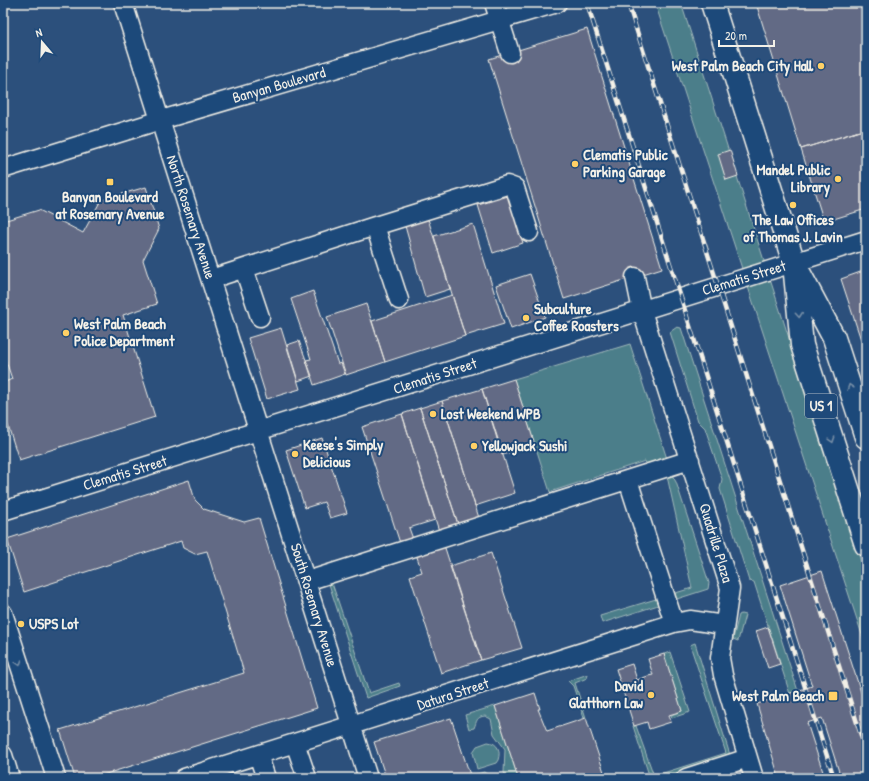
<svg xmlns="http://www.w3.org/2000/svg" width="869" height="781" font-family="'Patrick Hand',sans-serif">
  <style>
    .green { fill: #4b7e8a; stroke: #a0b8b9 }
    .building { fill: #626a85; stroke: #f4f1e8 }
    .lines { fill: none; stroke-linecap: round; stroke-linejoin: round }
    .minor-casing { stroke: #f4f1e8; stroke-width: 21 }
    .major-casing { stroke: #f4f1e8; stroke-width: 25 }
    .minor { stroke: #1f4a7a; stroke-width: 18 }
    .major { stroke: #1f4a7a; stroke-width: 22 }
    .rail-casing { stroke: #f4f1e8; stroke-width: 4.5 }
    .rail { stroke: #1f4a7a; stroke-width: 3; stroke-dasharray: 9; stroke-linecap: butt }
    .oneway { stroke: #748da6 }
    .poi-dot { fill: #ffd166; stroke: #1f4a7a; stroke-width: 1.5 }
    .labels { text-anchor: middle; stroke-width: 4; stroke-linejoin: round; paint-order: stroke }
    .shield { fill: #1f4a7a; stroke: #b4bfc7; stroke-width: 1 }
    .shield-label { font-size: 14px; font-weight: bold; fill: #f4f1e8 }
    .poi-label { font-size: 15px; font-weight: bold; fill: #f4f1e8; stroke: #1f4a7a; text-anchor: start }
    .street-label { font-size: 15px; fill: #f4f1e8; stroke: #1f4a7a }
  </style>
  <rect width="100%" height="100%" fill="#2c507c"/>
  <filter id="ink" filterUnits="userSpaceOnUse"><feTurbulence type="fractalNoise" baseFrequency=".025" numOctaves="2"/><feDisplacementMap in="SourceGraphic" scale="8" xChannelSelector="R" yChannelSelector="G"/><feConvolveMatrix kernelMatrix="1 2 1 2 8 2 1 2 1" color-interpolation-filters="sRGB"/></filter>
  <g filter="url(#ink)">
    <!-- green -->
    <path class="green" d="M 655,3 L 681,3 L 866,577 L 866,647 Z
      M 677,327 L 681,328 L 798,691 L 790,694 L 754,582 L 749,581 L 720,489 L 722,479 L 705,428 L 698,421 L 670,332 Z
      M 630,344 L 668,462 L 647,468 L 645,461 L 550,492 L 514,379 Z
      M 672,475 L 676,482 L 709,583 L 708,589 L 602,623 L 600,616 L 692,588 L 667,476 Z
      M 331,580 L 369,693 L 399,683 L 400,686 L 366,698 L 328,581 Z
      M 741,614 L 745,615 L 738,641 L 733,639 L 739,615 Z
      M 695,643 L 730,755 L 728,759 L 668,778 L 650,778 L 633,726 L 636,726 L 654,776 L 726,753 L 690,645 Z
      M 670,652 L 690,712 L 672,718 L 671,715 L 682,711 L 664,654 Z
      M 588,674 L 587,678 L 575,683 L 586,718 L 584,718 L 573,686 L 568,681 Z
      M 495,706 L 518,778 L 510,778 L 504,773 L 505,749 L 494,734 L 491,719 L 485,716 C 476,717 477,721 474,728 L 469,729 L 465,715 Z
      M 488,742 C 498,743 501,751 498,760 L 496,763 L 477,769 L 473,752 L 477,746 Z
      M 484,772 L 488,775 L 488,778 L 471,778 L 470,776 Z"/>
    <!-- building -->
    <path class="building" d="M 756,3 L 866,3 L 866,129 L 801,149 Z
      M 587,29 L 662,268 L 564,299 L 489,59 Z
      M 866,129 L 866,209 L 824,222 L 801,149 Z
      M 730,150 L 738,176 L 726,180 L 718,154 Z
      M 146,187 L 159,229 L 143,260 L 157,304 L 123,315 L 155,417 L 19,460 L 3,410 L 3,383 L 12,379 L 3,352 L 3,221 L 39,210 L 83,233 L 101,200 Z
      M 508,196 L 523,243 L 493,253 L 478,205 Z
      M 428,219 L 450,289 L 425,297 L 405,226 Z
      M 473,224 L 504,324 L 465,336 L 434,236 Z
      M 866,270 L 866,355 L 841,279 Z
      M 530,274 L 545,317 L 511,329 L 496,285 Z
      M 313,291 L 338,364 L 341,363 L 345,374 L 314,385 L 306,360 L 311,359 L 291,299 Z
      M 452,295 L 465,336 L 385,362 L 372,321 Z
      M 366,304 L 385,362 L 346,375 L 327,317 Z
      M 281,328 L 300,389 L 267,399 L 248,338 Z
      M 299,341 L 312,376 L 298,381 L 287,345 Z
      M 514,379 L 535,445 L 502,455 L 482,389 Z
      M 482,389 L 515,493 L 475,506 L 442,401 Z
      M 442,401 L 479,518 L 458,524 L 420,408 Z
      M 420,408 L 458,524 L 439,531 L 402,414 Z
      M 402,414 L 435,520 L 409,528 L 413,539 L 400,543 L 362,427 Z
      M 322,438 L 347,513 L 330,518 L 324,502 L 305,508 L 286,450 Z
      M 189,480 L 195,500 L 204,509 L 244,522 L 259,518 L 317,708 L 93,778 L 75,778 L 60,730 L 244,673 L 207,551 L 195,554 L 183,548 L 181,541 L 24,592 L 7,539 Z
      M 444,545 L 481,660 L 441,673 L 410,576 L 422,572 L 416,554 Z
      M 491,553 L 522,648 L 481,660 L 450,566 Z
      M 822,571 L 866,708 L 866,778 L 841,778 L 822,718 L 807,723 L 825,778 L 779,778 L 757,704 L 812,686 L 780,585 Z
      M 768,627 L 780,664 L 768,668 L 756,631 Z
      M 664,654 L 682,711 L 669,715 L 671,722 L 649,729 L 647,722 L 634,726 L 616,669 L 632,664 L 637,680 L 648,676 L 653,675 L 648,659 Z
      M 535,693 L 540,709 L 538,709 L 547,731 L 586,718 L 606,778 L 518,778 L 495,706 Z
      M 451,718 L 471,778 L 386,778 L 374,742 Z"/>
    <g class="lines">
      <!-- minor casing -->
      <g class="minor-casing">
        <path id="minor" d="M 123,3 L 368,778
          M 494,3 L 510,53
          M 3,169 L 161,120 L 557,3
          M 375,226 L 507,185 L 515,188 L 529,232
          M 244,269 L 260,317
          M 635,277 L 642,311 L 730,588 L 720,658 L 723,675 L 754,778
          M 211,279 L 375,226 L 399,300
          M 628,480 L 674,623
          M 3,511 L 866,240
          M 307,581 L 690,460
          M 3,613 L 56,778
          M 295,743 L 307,778
          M 3,755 L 10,778
          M 258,755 L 266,778
          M 184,778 L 674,623 L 690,620 L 724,625
          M 686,778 L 748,758"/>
      </g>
      <!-- major casing -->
      <g class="major-casing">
        <path id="major" d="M 712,3 L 794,263 L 834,338 L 866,437
          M 795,274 L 802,345 L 866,545"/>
      </g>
      <!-- minor -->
      <use href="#minor" class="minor"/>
      <!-- major -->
      <use href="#major" class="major"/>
      <!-- rail casing -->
      <g class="rail-casing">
        <path id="rail" d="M 587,3 L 834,778
          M 628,3 L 866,751"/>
      </g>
      <!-- rail -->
      <use href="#rail" class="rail"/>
    </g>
    <!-- one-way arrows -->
    <defs><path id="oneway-chevron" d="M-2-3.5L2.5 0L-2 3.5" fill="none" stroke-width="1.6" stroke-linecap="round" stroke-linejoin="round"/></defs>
    <g class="oneway">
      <use href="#oneway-chevron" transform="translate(799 315) rotate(85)"/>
      <use href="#oneway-chevron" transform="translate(850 387) rotate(-108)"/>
      <use href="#oneway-chevron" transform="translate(832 440) rotate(72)"/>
      <use href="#oneway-chevron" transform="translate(19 663) rotate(72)"/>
    </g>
  </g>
  <!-- markers -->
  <g class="poi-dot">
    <circle cx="821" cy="66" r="4"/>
    <circle cx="575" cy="164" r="4"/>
    <circle cx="838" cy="179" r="4"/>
    <rect x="106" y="178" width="8" height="8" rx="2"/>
    <circle cx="793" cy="205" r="4"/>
    <circle cx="526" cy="318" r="4"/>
    <circle cx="66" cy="333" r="4"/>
    <circle cx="433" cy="414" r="4"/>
    <circle cx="474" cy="446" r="4"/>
    <circle cx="295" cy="454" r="4"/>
    <circle cx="21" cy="624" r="4"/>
    <circle cx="651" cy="695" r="4"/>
    <rect x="828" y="691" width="10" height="10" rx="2"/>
  </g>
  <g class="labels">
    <!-- shield labels -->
    <rect class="shield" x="805" y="394" width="32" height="24" rx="3"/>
    <g class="shield-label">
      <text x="821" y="411">US 1</text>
    </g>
    <!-- poi labels -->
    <g class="poi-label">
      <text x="813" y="71" text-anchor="end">West Palm Beach City Hall</text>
      <text x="583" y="160">Clematis Public<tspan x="583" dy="17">Parking Garage</tspan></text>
      <text x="830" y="175" text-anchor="end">Mandel Public<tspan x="830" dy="17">Library</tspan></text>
      <text x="110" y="202" text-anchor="middle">Banyan Boulevard<tspan x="110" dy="17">at Rosemary Avenue</tspan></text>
      <text x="793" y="225" text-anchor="middle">The Law Offices<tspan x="793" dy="17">of Thomas J. Lavin</tspan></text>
      <text x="534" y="314">Subculture<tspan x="534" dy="17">Coffee Roasters</tspan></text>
      <text x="74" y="329">West Palm Beach<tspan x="74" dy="17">Police Department</tspan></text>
      <text x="441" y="419">Lost Weekend WPB</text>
      <text x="303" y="450">Keese's Simply<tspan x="303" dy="17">Delicious</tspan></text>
      <text x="482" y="451">Yellowjack Sushi</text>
      <text x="29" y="629">USPS Lot</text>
      <text x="643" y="691" text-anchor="end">David<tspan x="643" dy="17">Glatthorn Law</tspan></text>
      <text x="824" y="701" text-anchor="end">West Palm Beach</text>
    </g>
    <!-- street labels -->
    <g class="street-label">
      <text transform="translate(279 85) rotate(-16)" y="5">Banyan Boulevard</text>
      <text transform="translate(191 217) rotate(72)" y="5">North Rosemary Avenue</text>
      <text transform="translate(744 278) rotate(-17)" y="5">Clematis Street</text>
      <text transform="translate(435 376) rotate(-18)" y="5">Clematis Street</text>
      <text transform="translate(125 473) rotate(-17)" y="5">Clematis Street</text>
      <text transform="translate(716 543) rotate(73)" y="5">Quadrille Plaza</text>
      <text transform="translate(314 605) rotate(73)" y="5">South Rosemary Avenue</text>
      <text transform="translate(453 694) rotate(-18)" y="5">Datura Street</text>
    </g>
  </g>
  <!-- margin -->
  <rect width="869" height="781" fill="none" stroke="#1f4a7a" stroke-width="16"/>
  <rect x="8" y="8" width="853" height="765" fill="none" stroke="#f4f1e8" stroke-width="1.5" filter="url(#ink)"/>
  <!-- north arrow -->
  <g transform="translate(42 42) rotate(341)" stroke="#1f4a7a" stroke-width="3" paint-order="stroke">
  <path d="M0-3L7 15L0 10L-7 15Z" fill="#f4f1e8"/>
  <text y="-6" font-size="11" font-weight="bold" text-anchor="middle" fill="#f4f1e8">N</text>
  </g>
  <!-- scale -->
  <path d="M719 40v6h55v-6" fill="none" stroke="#f4f1e8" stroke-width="2"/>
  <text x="725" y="40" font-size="12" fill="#f4f1e8" stroke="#1f4a7a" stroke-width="3" paint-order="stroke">20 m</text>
</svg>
